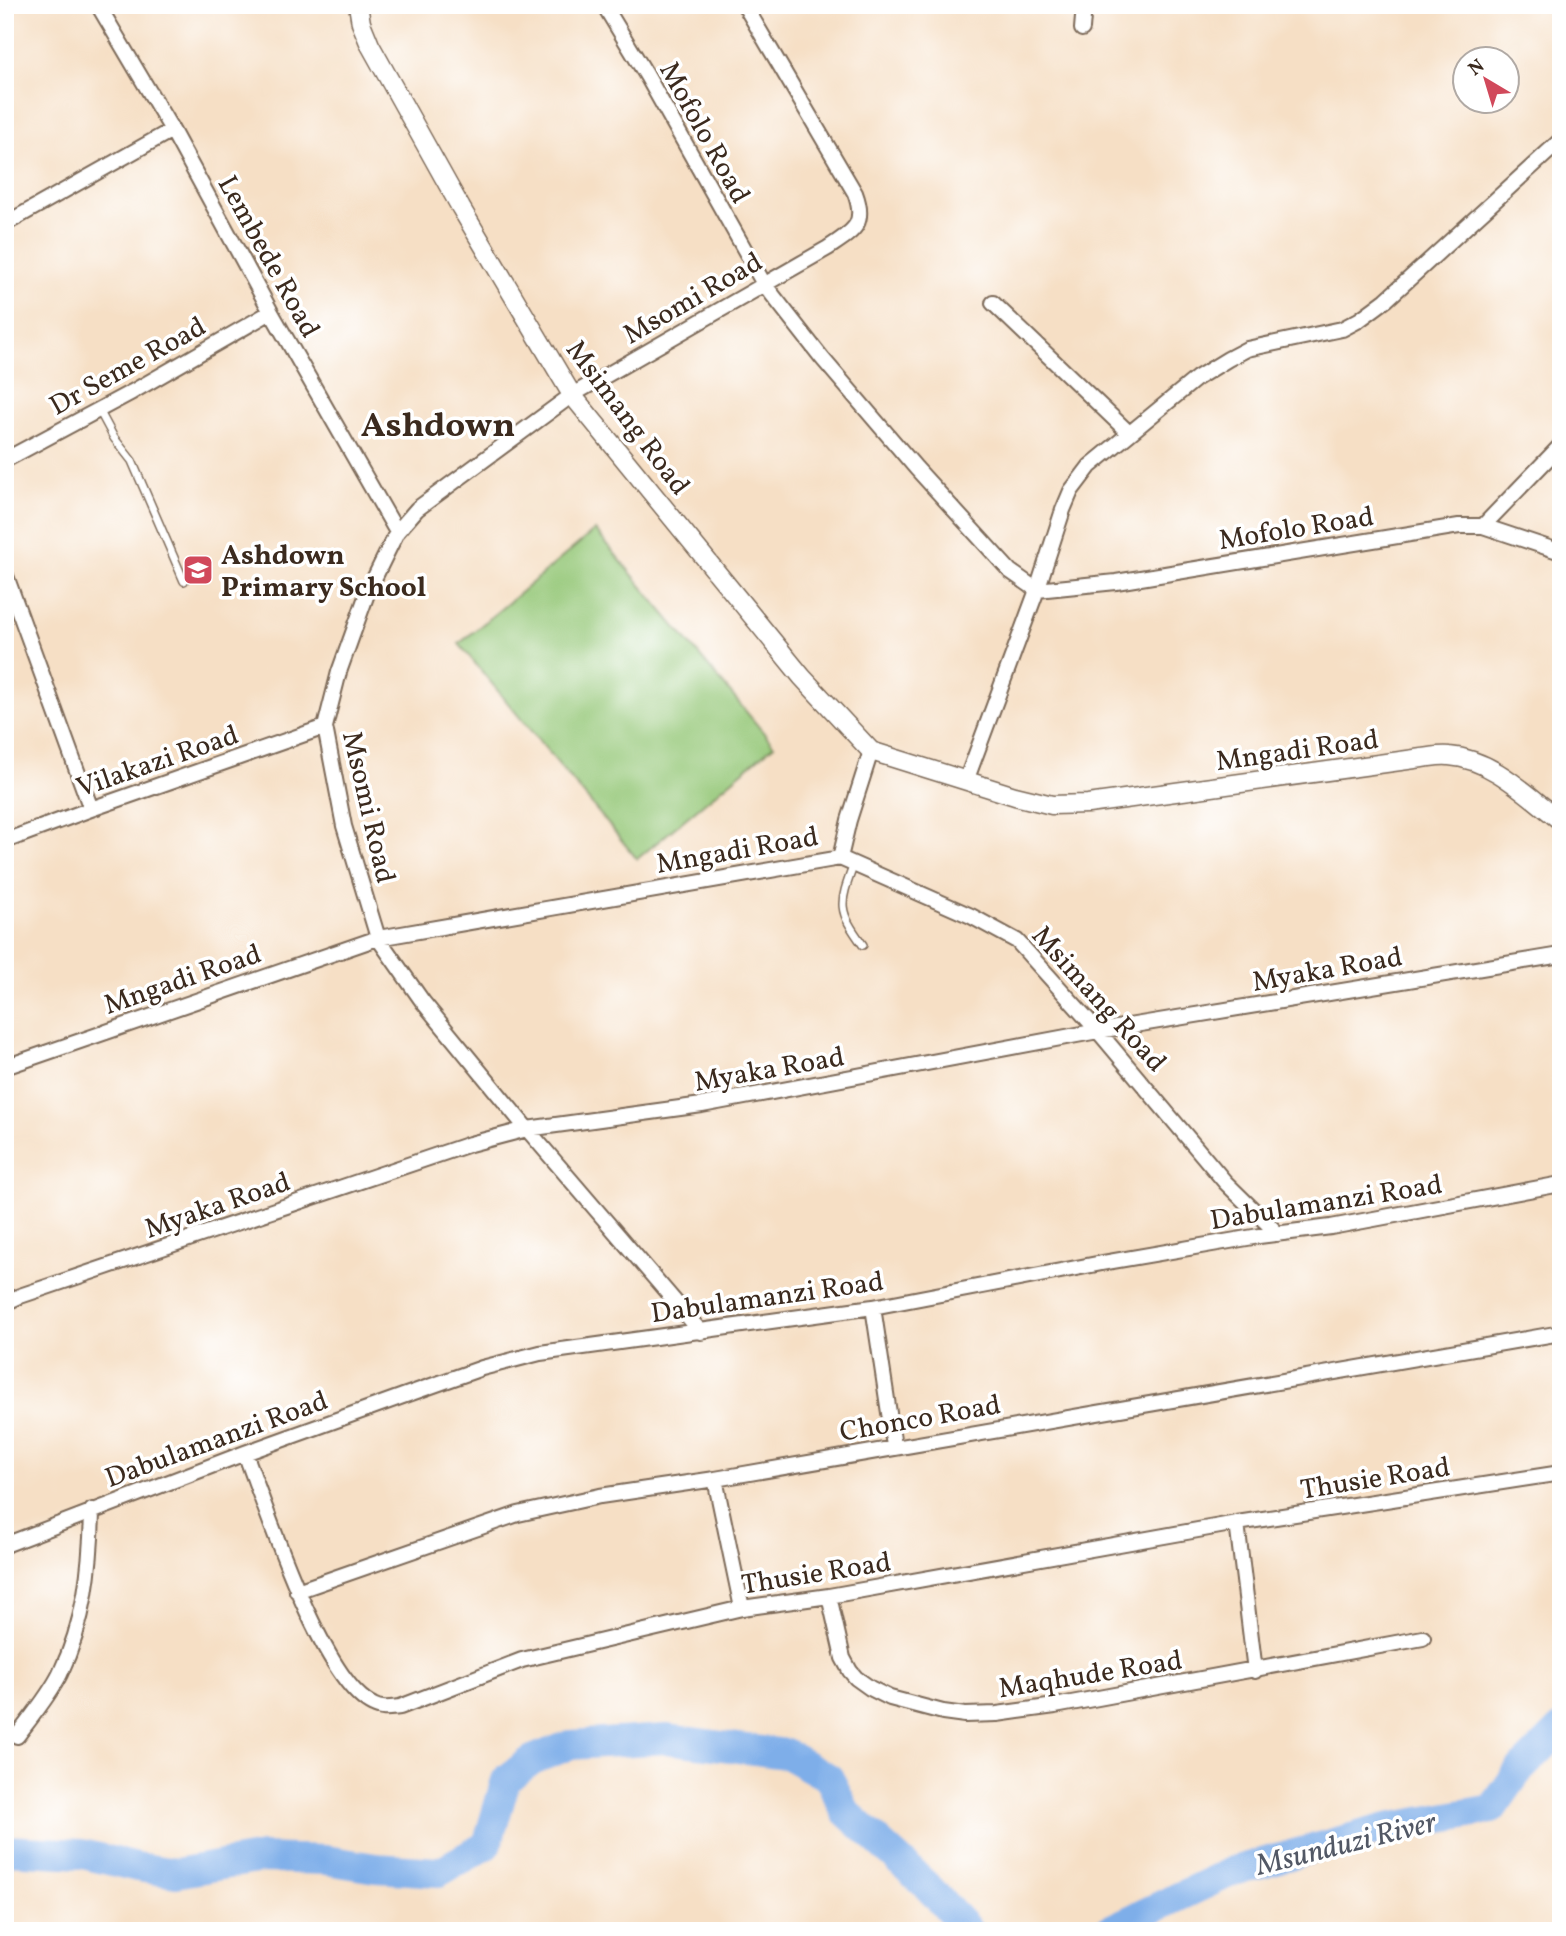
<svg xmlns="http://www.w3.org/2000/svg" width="1566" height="1936" font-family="Vollkorn,serif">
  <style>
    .garden { fill: #94c777; stroke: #68784a; stroke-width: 2 }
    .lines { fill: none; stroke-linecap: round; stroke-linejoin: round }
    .river { stroke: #7eaee9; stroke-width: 30 }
    .service-casing { stroke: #7c6958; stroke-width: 10 }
    .minor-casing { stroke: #7c6958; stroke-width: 18 }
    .tertiary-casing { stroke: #7c6958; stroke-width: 21 }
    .service { stroke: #fff; stroke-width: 7 }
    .minor { stroke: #fff; stroke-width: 14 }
    .tertiary { stroke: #fff; stroke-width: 18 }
    .labels { text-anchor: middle; stroke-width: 7; stroke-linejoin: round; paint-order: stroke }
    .street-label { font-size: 28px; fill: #3b2a1e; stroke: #fff }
    .poi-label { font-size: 28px; font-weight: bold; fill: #3b2a1e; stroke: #fff; text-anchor: start }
    .water-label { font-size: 30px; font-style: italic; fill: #525865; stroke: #fff }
    .district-label { font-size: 35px; font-weight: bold; fill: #3b2a1e; stroke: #fff }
  </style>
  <rect width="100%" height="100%" fill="#fff"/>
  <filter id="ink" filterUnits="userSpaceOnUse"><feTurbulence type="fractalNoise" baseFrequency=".0143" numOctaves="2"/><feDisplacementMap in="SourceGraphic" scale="14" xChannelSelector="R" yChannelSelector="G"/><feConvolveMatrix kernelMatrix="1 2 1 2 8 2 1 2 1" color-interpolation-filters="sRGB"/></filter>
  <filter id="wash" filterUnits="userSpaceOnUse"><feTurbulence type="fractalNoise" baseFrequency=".00686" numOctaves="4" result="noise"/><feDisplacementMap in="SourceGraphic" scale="28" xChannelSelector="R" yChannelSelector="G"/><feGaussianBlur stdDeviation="1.57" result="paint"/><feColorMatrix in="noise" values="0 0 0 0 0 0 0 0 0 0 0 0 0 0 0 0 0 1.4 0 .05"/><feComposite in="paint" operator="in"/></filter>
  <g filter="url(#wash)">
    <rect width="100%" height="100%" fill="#f6dfc5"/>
    <!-- garden -->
    <path class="garden" d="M 595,530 L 774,745 L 637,859 L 459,644 Z"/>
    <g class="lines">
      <!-- river -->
      <path class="river" d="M 5,1850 L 82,1854 L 137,1867 L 176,1873 L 262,1858 L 326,1860 L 376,1868 L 439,1872 L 487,1845 L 506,1780 L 532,1760 L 570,1745 L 666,1739 L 786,1754 L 829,1778 L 846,1812 L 927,1886 L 969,1931
        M 1107,1931 L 1233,1871 L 1387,1828 L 1492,1809 L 1518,1772 L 1561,1729"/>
    </g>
  </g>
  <g filter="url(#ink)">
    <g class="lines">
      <!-- service casing -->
      <g class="service-casing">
        <path id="service" d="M 99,410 L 114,438 L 132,461 L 184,581
          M 854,864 C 839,905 837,909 863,945"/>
      </g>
      <!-- minor casing -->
      <g class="minor-casing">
        <path id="minor" d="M 98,5 L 172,130 L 271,312 L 397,532
          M 604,5 L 647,76 L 764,284 L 822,358 L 916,468 L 1010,571 L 1037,590
          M 1082,29 L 1084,5
          M 5,224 L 172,130
          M 993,303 L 1129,433
          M 5,460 L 132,392 L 271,312
          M 1483,526 L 1561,445
          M 5,573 L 91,809
          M 1037,590 L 1116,582 L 1459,526 L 1483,526 L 1561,552
          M 966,781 L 1037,590 L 1063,510 L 1071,491 L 1090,466 L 1197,378 L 1228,359 L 1247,349 L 1342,329 L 1359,320 L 1386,300 L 1561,140
          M 5,841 L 91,809 L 325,727
          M 840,858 L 971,916 L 1017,941 L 1098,1031 L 1225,1182 L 1278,1234
          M 840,858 L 849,820 L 871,751
          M 5,1067 L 378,938 L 840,858
          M 5,1303 L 20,1296 L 470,1144 L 527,1129 L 702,1105 L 1098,1031 L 1561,955
          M 873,1307 L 894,1446
          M 701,1332 L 527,1129 L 423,1002 L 378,938 L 344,826 L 325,727 L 339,672 L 368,591 L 397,532 L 417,509 L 572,395 L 828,248 C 853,231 867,225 855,193 L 745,6
          M 245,1453 C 266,1508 322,1681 373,1705 C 382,1710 390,1708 400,1707 L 522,1660 L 742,1608 L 829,1596 L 1237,1523 L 1561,1473
          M 715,1479 L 742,1608
          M 1237,1523 L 1255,1671
          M 5,1545 L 245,1453 L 403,1396 L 482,1368 L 540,1353 L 873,1307 L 1102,1263 L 1259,1236 L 1331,1227 L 1561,1184
          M 297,1591 L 518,1514 L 600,1496 L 715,1479 L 1561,1333
          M 829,1596 L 843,1658 L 850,1671 L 856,1678 L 870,1688 L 890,1698 L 943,1712 L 965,1715 L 997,1714 L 1055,1706 L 1423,1638
          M 17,1736 C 32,1716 49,1696 60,1674 C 85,1622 91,1567 92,1510"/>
      </g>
      <!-- tertiary casing -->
      <g class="tertiary-casing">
        <path id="tertiary" d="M 358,5 L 361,23 L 370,45 L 461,208 L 572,395 L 802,677 L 871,751 L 1015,796 L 1052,805 L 1088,804 L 1422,758 C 1431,757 1440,755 1449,756 C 1493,759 1528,796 1561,821"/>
      </g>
      <!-- service -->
      <use href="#service" class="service"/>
      <!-- minor -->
      <use href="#minor" class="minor"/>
      <!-- tertiary -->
      <use href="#tertiary" class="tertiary"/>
    </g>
  </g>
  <!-- icons -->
  <defs>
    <g id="school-square" transform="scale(1.575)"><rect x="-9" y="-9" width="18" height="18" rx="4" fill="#d1495b" stroke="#fff"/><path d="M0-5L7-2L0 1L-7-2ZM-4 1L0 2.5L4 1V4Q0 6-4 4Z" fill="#fff"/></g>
  </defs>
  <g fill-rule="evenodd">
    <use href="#school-square" x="198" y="570"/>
  </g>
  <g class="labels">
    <!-- street labels -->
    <g class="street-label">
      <text transform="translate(706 132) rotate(61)" y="10">Mofolo Road</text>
      <text transform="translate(270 256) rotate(61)" y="10">Lembede Road</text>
      <text transform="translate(692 297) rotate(-30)" y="10">Msomi Road</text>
      <text transform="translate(127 365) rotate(-29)" y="10">Dr Seme Road</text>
      <text transform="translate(629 417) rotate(53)" y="10">Msimang Road</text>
      <text transform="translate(1296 527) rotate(-9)" y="10">Mofolo Road</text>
      <text transform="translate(1297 749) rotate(-8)" y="10">Mngadi Road</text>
      <text transform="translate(157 760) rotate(-19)" y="10">Vilakazi Road</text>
      <text transform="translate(370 807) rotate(77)" y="10">Msomi Road</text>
      <text transform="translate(737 849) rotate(-10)" y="10">Mngadi Road</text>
      <text transform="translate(1327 968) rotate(-10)" y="10">Myaka Road</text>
      <text transform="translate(182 978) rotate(-19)" y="10">Mngadi Road</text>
      <text transform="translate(1100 998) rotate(48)" y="10">Msimang Road</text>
      <text transform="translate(769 1068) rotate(-10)" y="10">Myaka Road</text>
      <text transform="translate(1326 1201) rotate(-9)" y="10">Dabulamanzi Road</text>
      <text transform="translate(217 1204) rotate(-19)" y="10">Myaka Road</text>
      <text transform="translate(767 1296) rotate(-8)" y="10">Dabulamanzi Road</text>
      <text transform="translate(920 1417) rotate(-10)" y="10">Chonco Road</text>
      <text transform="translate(216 1438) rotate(-20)" y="10">Dabulamanzi Road</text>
      <text transform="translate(1375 1477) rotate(-9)" y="10">Thusie Road</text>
      <text transform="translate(816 1572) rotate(-9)" y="10">Thusie Road</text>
      <text transform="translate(1090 1673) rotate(-9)" y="10">Maqhude Road</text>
    </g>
    <!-- poi labels -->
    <g class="poi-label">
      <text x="221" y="564">Ashdown<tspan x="221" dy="32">Primary School</tspan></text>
    </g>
    <!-- water labels -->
    <g class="water-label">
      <text transform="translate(1346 1843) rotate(-14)" y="10">Msunduzi River</text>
    </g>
    <!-- district labels -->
    <g class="district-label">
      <text x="438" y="436">Ashdown</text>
    </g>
  </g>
  <!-- margin -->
  <rect width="1566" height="1936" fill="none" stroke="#fff" stroke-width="28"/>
  <!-- north arrow -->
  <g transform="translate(1486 80) rotate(322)"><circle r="33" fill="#ffffff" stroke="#b1aaa5" stroke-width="2"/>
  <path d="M0-5L12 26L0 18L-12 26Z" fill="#d1495b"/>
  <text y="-10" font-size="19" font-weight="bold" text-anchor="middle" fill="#3b2a1e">N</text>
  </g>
</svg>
